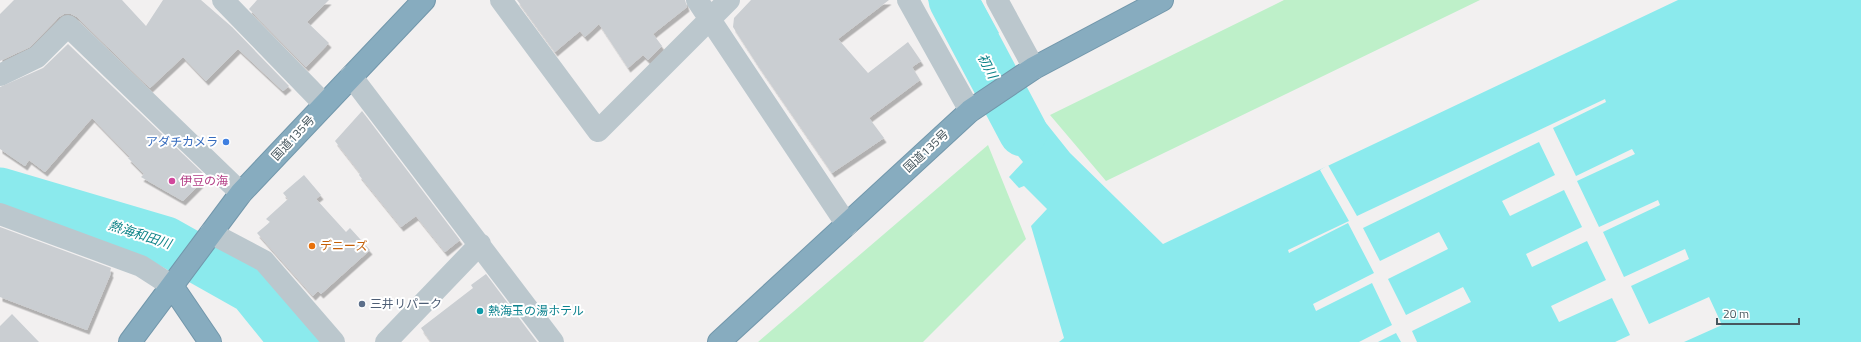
<svg xmlns="http://www.w3.org/2000/svg" width="1861" height="342" font-family="'Titillium Web','Noto Sans JP',sans-serif">
  <style>
    .green { fill: #bef0c9 }
    .water { fill: #8beaed }
    .pier { fill: #f2f0f0 }
    .lines { fill: none; stroke-linecap: round; stroke-linejoin: round }
    .river { stroke: #8beaed; stroke-width: 49 }
    .building { fill: #caced2; filter: url(#shadow) }
    .highway-casing { stroke: #7297ab; stroke-width: 24 }
    .street { stroke: #bbc7cd; stroke-width: 22 }
    .highway { stroke: #87acbf; stroke-width: 22 }
    .shop-dot { fill: #3f7fe0; stroke: #fff; stroke-width: 1.5 }
    .hotel-dot { fill: #d1479c; stroke: #fff; stroke-width: 1.5 }
    .food-dot { fill: #e8710a; stroke: #fff; stroke-width: 1.5 }
    .service-dot { fill: #5c6f8a; stroke: #fff; stroke-width: 1.5 }
    .culture-dot { fill: #0f9aa8; stroke: #fff; stroke-width: 1.5 }
    .labels { text-anchor: middle; stroke-width: 4; stroke-linejoin: round; paint-order: stroke }
    .street-label { font-size: 12px; fill: #47575e; stroke: #fff }
    .shop-label { font-size: 12px; fill: #366cbe; stroke: #fff; text-anchor: end }
    .hotel-label { font-size: 12px; fill: #b23c85; stroke: #fff; text-anchor: start }
    .food-label { font-size: 12px; fill: #c56008; stroke: #fff; text-anchor: start }
    .service-label { font-size: 12px; fill: #4e5e75; stroke: #fff; text-anchor: start }
    .culture-label { font-size: 12px; fill: #0d838f; stroke: #fff; text-anchor: start }
    .water-label { font-size: 13px; font-style: italic; fill: #0c8287; stroke: #fff }
  </style>
  <defs>
    <filter id="shadow"><feDropShadow dx="2.5" dy="4.5" stdDeviation="0" flood-color="#0004"/></filter>
  </defs>
  <rect width="100%" height="100%" fill="#f2f0f0"/>
  <!-- green -->
  <path class="green" d="M 1284,0 L 1480,0 L 1106,181 L 1050,115 Z
    M 988,145 L 1026,239 L 923,342 L 758,342 Z"/>
  <!-- water -->
  <path class="water" d="M 928,0 L 981,0 L 999,33 L 960,58 Z
    M 1678,0 L 1861,0 L 1861,342 L 1059,342 L 1064,338 L 1031,226 L 1047,209 L 1024,186 L 1019,188 L 1009,177 L 1023,162 L 1002,136 L 1038,113 L 1070,153 L 1163,244 Z"/>
  <!-- pier -->
  <path class="pier" d="M 1605,99 L 1606,102 L 1553,128 L 1576,176 L 1632,149 L 1635,154 L 1577,181 L 1599,227 L 1658,200 L 1660,205 L 1603,232 L 1624,277 L 1685,249 L 1689,259 L 1631,286 L 1649,324 L 1709,297 L 1722,325 L 1684,342 L 1615,342 L 1630,335 L 1612,298 L 1559,322 L 1551,306 L 1606,280 L 1587,241 L 1532,267 L 1526,254 L 1582,227 L 1564,190 L 1510,216 L 1502,201 L 1555,175 L 1539,142 L 1363,228 L 1380,261 L 1439,232 L 1448,249 L 1388,279 L 1406,315 L 1463,287 L 1471,302 L 1412,331 L 1417,342 L 1401,342 L 1396,333 L 1378,342 L 1359,342 L 1392,325 L 1372,283 L 1316,311 L 1313,304 L 1374,273 L 1348,223 L 1289,253 L 1288,250 L 1349,221 L 1320,170 L 1328,165 L 1357,216 Z"/>
  <g class="lines">
    <!-- river -->
    <path class="river" d="M 953,0 L 1023,132
      M 0,192 L 166,241 L 253,290 L 295,342"/>
  </g>
  <!-- building -->
  <path class="building" d="M 14,0 L 122,0 L 146,26 L 163,0 L 201,0 L 232,27 L 289,86 L 283,91 L 238,49 L 206,81 L 183,57 L 150,88 L 77,17 L 71,14 L 64,14 L 59,17 L 30,47 L 0,61 L 0,14 Z
    M 257,0 L 329,0 L 307,22 L 329,43 L 306,67 L 249,9 Z
    M 517,0 L 685,0 L 687,7 L 653,34 L 662,46 L 648,60 L 643,55 L 628,68 L 599,24 L 585,37 L 580,31 L 555,52 Z
    M 751,0 L 889,0 L 838,39 L 868,73 L 908,42 L 921,61 L 912,67 L 920,80 L 869,118 L 884,138 L 832,173 L 757,64 L 733,27 L 734,18 Z
    M 68,44 L 207,177 L 183,201 L 141,177 L 144,174 L 128,158 L 130,157 L 92,118 L 45,172 L 29,160 L 25,166 L 0,149 L 0,87 L 43,68 Z
    M 362,111 L 460,240 L 445,252 L 416,216 L 401,227 L 359,175 L 360,173 L 335,141 Z
    M 304,175 L 321,195 L 316,199 L 346,232 L 350,228 L 370,250 L 321,294 L 318,291 L 313,296 L 257,233 L 270,222 L 266,219 L 288,199 L 283,193 Z
    M 0,227 L 111,268 L 110,272 L 111,273 L 87,330 L 0,297 Z
    M 486,274 L 537,342 L 431,342 L 421,328 L 473,288 L 471,285 Z
    M 12,314 L 39,342 L 0,342 L 0,326 Z"/>
  <g class="lines">
    <!-- highway casing -->
    <g class="highway-casing">
      <path id="highway" d="M 172,286 L 210,342
        M 130,342 L 241,193 L 424,0
        M 719,342 L 970,111 L 1034,68 L 1162,0"/>
    </g>
    <!-- street -->
    <path class="street" d="M 223,0 L 324,104
      M 501,0 L 598,131 L 729,0
      M 697,0 L 847,225
      M 908,0 L 970,111
      M 997,0 L 1034,68
      M 0,75 L 37,57 L 68,26 L 241,193
      M 351,76 L 553,342
      M 0,214 L 141,266 L 172,286
      M 211,233 L 264,261 L 334,342
      M 386,342 L 480,244"/>
    <!-- highway -->
    <use href="#highway" class="highway"/>
  </g>
  <!-- markers -->
  <circle class="shop-dot" cx="226" cy="142" r="4"/>
  <circle class="hotel-dot" cx="172" cy="181" r="4"/>
  <circle class="food-dot" cx="312" cy="246" r="4"/>
  <circle class="service-dot" cx="362" cy="304" r="4"/>
  <circle class="culture-dot" cx="480" cy="311" r="4"/>
  <g class="labels">
    <!-- street labels -->
    <g class="street-label">
      <text transform="translate(293 138) rotate(-47)" y="4">国道135号</text>
      <text transform="translate(926 151) rotate(-43)" y="4">国道135号</text>
    </g>
    <!-- shop labels -->
    <g class="shop-label">
      <text x="218" y="146">アダチカメラ</text>
    </g>
    <!-- hotel labels -->
    <g class="hotel-label">
      <text x="180" y="185">伊豆の海</text>
    </g>
    <!-- food labels -->
    <g class="food-label">
      <text x="320" y="250">デニーズ</text>
    </g>
    <!-- service labels -->
    <g class="service-label">
      <text x="370" y="308">三井リパーク</text>
    </g>
    <!-- culture labels -->
    <g class="culture-label">
      <text x="488" y="315">熱海玉の湯ホテル</text>
    </g>
    <!-- water labels -->
    <g class="water-label">
      <text transform="translate(988 66) rotate(62)" y="5">初川</text>
      <text transform="translate(140 234) rotate(18)" y="5">熱海和田川</text>
    </g>
  </g>
  <!-- scale -->
  <path d="M1717 318v6h82v-6" fill="none" stroke="#47575e" stroke-width="2"/>
  <text x="1723" y="318" font-size="12" fill="#47575e" stroke="#ffffff" stroke-width="3" paint-order="stroke">20 m</text>
</svg>
